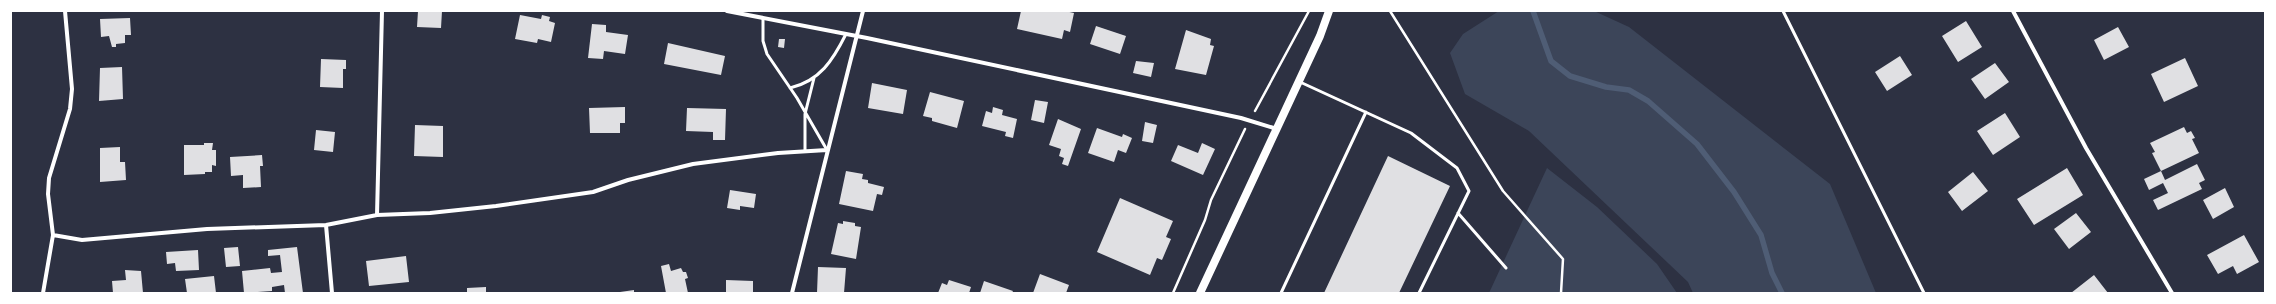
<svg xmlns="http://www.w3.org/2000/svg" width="2276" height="304" font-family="Arial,sans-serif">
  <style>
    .green { fill: #3c4559 }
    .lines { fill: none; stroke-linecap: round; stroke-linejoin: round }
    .stream { stroke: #4f5d75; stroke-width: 5.5 }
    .building { fill: #e0e0e3 }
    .path { stroke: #fff; stroke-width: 2.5 }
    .service { stroke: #fff; stroke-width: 3 }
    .minor { stroke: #fff; stroke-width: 4 }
    .secondary { stroke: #fff; stroke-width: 8 }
  </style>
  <rect width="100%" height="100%" fill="#2d3142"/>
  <!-- green -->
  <path class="green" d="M 1499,11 L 1594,11 L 1629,27 L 1830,184 L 1876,293 L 1693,293 L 1688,282 L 1529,131 L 1465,94 L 1450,53 L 1463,34 Z
    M 1547,168 L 1597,207 L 1657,264 L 1677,293 L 1489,293 Z"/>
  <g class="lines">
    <!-- stream -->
    <path class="stream" d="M 1533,11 L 1551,61 L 1570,76 L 1606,87 L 1629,90 L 1648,101 L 1697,144 L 1734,192 L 1761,235 L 1772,273 L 1782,293"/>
  </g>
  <!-- building -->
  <path class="building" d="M 418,11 L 442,11 L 441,28 L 417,27 Z
    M 1021,11 L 1065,11 L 1074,13 L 1070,32 L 1064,30 L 1062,39 L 1017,29 Z
    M 520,15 L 541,19 L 542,15 L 550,17 L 549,21 L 555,23 L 551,42 L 538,39 L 537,43 L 515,39 Z
    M 130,18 L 131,35 L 125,35 L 125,43 L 116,44 L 116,47 L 112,47 L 109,36 L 101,37 L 100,19 Z
    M 1966,21 L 1982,47 L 1958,62 L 1942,36 Z
    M 592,24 L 606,25 L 606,32 L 628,35 L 625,54 L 604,51 L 603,59 L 588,58 Z
    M 1096,26 L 1126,36 L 1120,54 L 1090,44 Z
    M 2118,27 L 2129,47 L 2104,60 L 2094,40 Z
    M 1186,30 L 1211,39 L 1210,45 L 1214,46 L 1206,75 L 1175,69 Z
    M 779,39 L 785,39 L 784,48 L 778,47 Z
    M 668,43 L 725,56 L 721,75 L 664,64 Z
    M 1900,56 L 1912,75 L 1887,91 L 1875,72 Z
    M 2185,58 L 2198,86 L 2164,102 L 2151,74 Z
    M 321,59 L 346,60 L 346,69 L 343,69 L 343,88 L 320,87 Z
    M 1136,61 L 1154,63 L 1151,77 L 1133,73 Z
    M 1995,63 L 2009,82 L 1985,99 L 1971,79 Z
    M 122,67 L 123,99 L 99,101 L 100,68 Z
    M 872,83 L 907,90 L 903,114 L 868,108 Z
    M 930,92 L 964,101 L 957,128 L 932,121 L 932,118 L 923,116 Z
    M 1035,100 L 1048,102 L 1044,123 L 1031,120 Z
    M 625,107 L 625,123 L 620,123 L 620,133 L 590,133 L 589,108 Z
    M 993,107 L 1003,110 L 1002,115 L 1017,119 L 1013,138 L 1005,136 L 1006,132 L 982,126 L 986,111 L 992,113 Z
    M 687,108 L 726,109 L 725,140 L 713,140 L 713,132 L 686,131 Z
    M 2005,113 L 2020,137 L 1993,155 L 1977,131 Z
    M 1058,119 L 1081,129 L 1068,166 L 1062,164 L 1064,158 L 1059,156 L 1061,149 L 1049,145 Z
    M 1145,122 L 1157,125 L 1153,143 L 1142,141 Z
    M 415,125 L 443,126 L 443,157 L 414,156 Z
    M 2184,127 L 2187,133 L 2191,131 L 2195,138 L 2192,139 L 2199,153 L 2161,171 L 2152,153 L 2155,152 L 2150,143 Z
    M 1097,128 L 1122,137 L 1123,134 L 1132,138 L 1126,153 L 1118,150 L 1114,162 L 1088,153 Z
    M 316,130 L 335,132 L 333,152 L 314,150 Z
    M 204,143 L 213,143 L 212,150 L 216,150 L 216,166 L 212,165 L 212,172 L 205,172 L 205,174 L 184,175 L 184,145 L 204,145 Z
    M 1202,143 L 1215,149 L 1203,175 L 1171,161 L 1178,145 L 1198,153 Z
    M 120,147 L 120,162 L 125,162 L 126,180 L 100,182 L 100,148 Z
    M 262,155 L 263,166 L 260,166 L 261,187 L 243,188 L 243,175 L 231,176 L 230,157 Z
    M 1388,156 L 1450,186 L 1399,293 L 1324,293 Z
    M 2197,164 L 2205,180 L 2199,183 L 2202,189 L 2158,210 L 2153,200 L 2168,193 L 2163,183 L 2149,190 L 2144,179 L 2161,171 L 2165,180 Z
    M 2067,168 L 2083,195 L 2034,225 L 2017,199 Z
    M 846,171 L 863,174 L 862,179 L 868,180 L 868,183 L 884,187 L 882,195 L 877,194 L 873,211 L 839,204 Z
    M 1973,172 L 1988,191 L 1962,211 L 1948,192 Z
    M 2225,188 L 2234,207 L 2213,219 L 2203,200 Z
    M 730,190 L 756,194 L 754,208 L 740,206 L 740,210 L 727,208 Z
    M 1120,198 L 1173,221 L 1166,237 L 1171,239 L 1162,260 L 1157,258 L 1150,275 L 1097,252 Z
    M 2076,213 L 2091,232 L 2069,249 L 2054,229 Z
    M 843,221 L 855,223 L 855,226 L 861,227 L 856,259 L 831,254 L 838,223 L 843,224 Z
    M 2244,235 L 2259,262 L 2237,274 L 2233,266 L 2218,274 L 2207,255 Z
    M 238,247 L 240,266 L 226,267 L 224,248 Z
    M 297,247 L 303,293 L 285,293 L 284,285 L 272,287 L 272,291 L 244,293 L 242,271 L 270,268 L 271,273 L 282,272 L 280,255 L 268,256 L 268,250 Z
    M 198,250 L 199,270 L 176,271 L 175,263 L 167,264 L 166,252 Z
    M 406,256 L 409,282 L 369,286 L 366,261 Z
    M 669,264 L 671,271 L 681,268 L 683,272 L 686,272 L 688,278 L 685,279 L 688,293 L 666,293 L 661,266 Z
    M 818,267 L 846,268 L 844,293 L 817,293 Z
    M 125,270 L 141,271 L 143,293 L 113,293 L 112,281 L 126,280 Z
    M 1040,274 L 1069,285 L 1066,293 L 1033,293 Z
    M 2094,275 L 2108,293 L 2071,293 Z
    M 214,276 L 216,293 L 187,293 L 185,279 Z
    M 726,280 L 753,281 L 753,293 L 726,293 Z
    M 949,280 L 971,287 L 969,293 L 938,293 L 942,283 L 947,285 Z
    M 984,281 L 1013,291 L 1012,293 L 980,293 Z
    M 486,287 L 486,293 L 467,293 L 467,288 Z
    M 634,290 L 634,293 L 620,293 L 620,292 Z"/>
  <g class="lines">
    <!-- path -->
    <path class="path" d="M 1390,11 L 1503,191 L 1563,259 L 1561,293
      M 1255,111 L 1309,11
      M 1173,293 L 1205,220 L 1211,200 L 1245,129"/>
    <!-- service -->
    <path class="service" d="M 1783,11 L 1924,293
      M 763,18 L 763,41 L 767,54 L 797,98 L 827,150
      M 1300,82 L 1411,133 L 1457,168 L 1469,191 L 1419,293
      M 790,88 C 820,81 833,60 846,34
      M 805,151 L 805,114 L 814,78
      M 1458,213 L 1506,268
      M 1281,293 L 1366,112"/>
    <!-- minor -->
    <path class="minor" d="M 727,11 L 867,38 L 1241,118 L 1277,129
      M 2013,11 L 2086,148 L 2172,293
      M 377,215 L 382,11
      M 326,225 L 332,293
      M 53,235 L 82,240 L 207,229 L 326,225 L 377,215 L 430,213 L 496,206 L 593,192 L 628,180 L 693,164 L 778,153 L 827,150
      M 43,293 L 53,235 L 48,194 L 49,178 L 70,109 L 72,89 L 65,11
      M 792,293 L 863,11"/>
    <!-- secondary -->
    <path class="secondary" d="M 1200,293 L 1320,36 L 1329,11"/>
  </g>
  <!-- border -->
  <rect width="2276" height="304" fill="none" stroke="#ffffff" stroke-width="24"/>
</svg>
